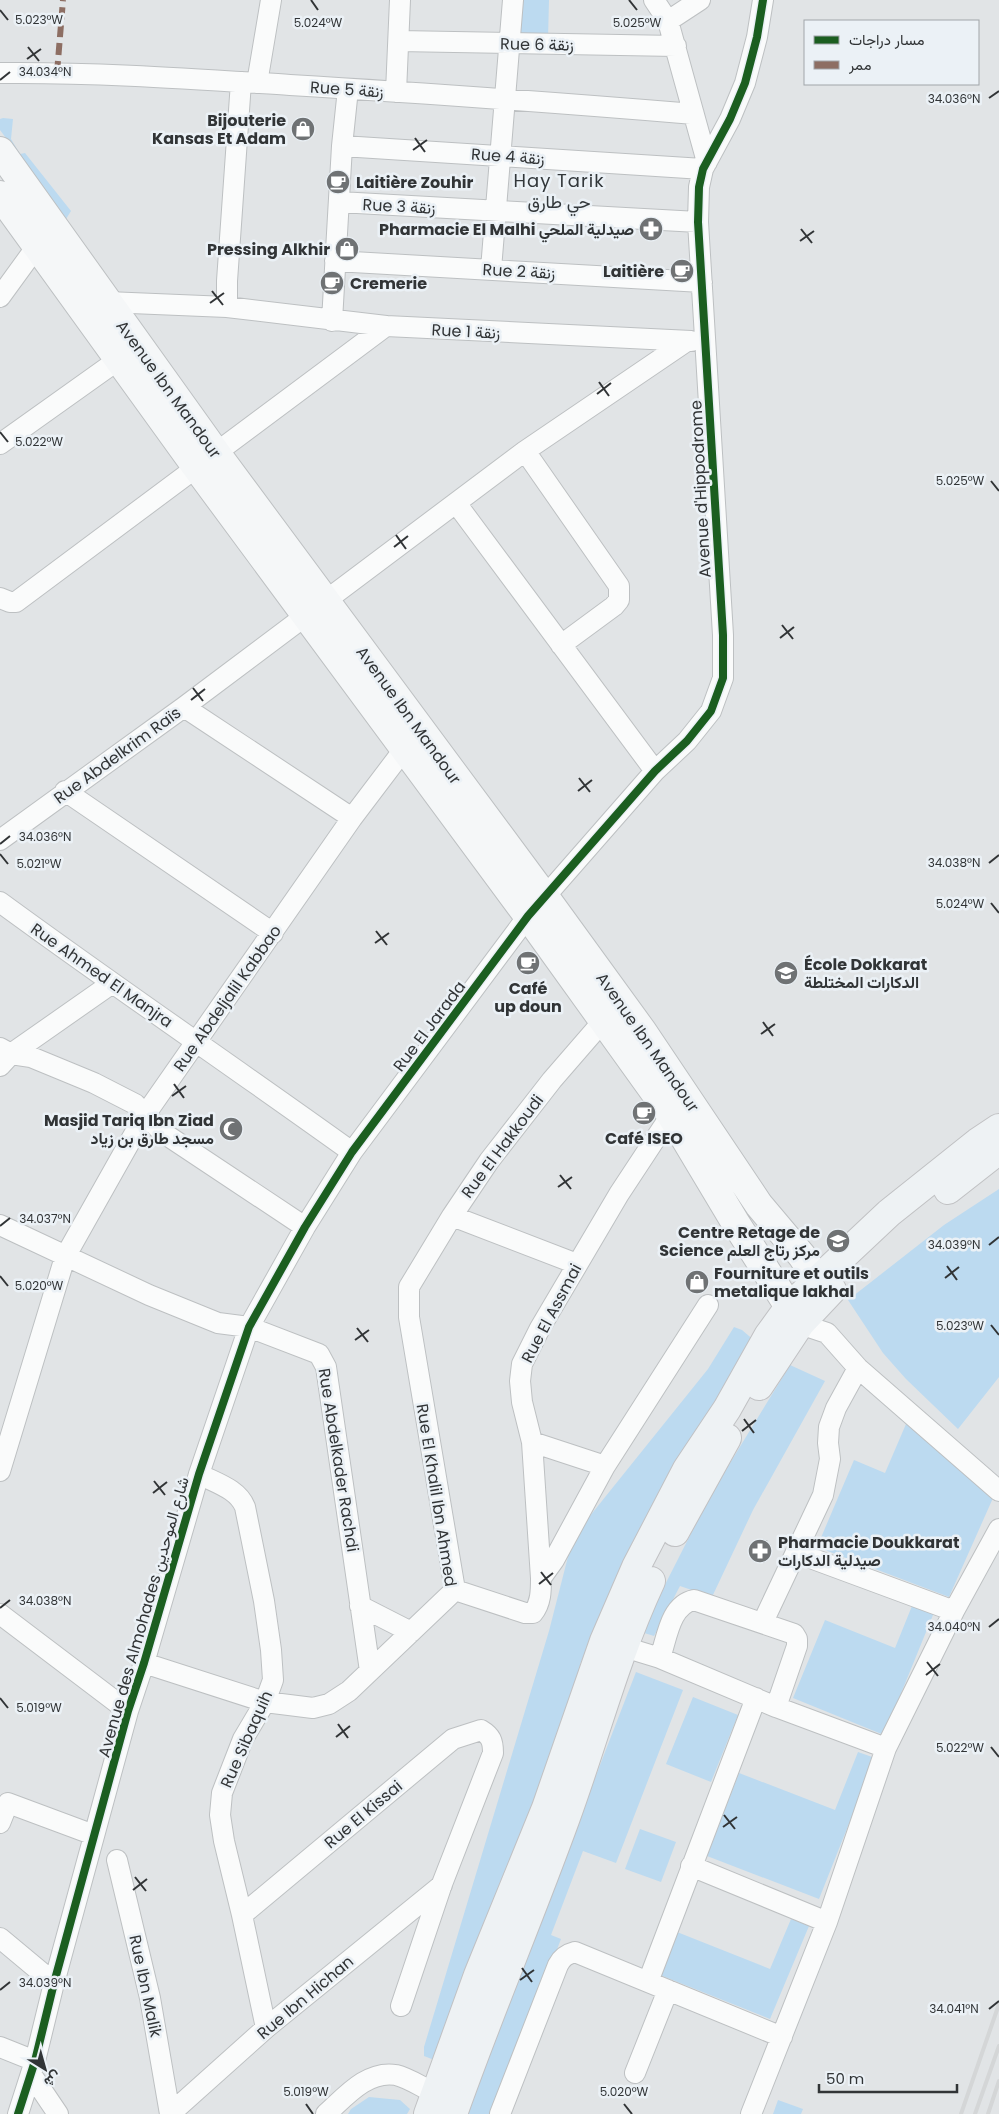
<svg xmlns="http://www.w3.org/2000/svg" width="999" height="2114" font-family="Poppins,Vazirmatn,sans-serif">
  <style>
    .green { fill: #bcdaf0 }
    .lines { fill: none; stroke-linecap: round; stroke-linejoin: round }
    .street-casing { stroke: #bdc0c2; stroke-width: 22 }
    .secondary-casing { stroke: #bdc0c2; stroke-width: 30 }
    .primary-casing { stroke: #c0c1c3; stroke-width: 30 }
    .street { stroke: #fafbfb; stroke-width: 20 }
    .secondary { stroke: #f5f7f8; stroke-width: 28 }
    .primary { stroke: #eef2f4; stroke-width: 28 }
    .rail { stroke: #d4d6d7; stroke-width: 4 }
    .quiet { stroke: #8d6e63; stroke-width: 6; stroke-dasharray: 12 6; stroke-linecap: butt }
    .cycleway-casing { stroke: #ebf1f6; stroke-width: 11 }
    .cycleway { stroke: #1b5e20; stroke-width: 8 }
    .ticks { fill: none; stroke: #313436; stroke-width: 2 }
    .labels { text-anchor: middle; stroke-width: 5; stroke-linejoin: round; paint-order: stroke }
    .street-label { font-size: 16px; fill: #313436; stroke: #ebf1f6 }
    .poi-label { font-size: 16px; font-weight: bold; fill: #313436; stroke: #ebf1f6; text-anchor: end }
    .neighbourhood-label { font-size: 18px; letter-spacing: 1px; fill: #32373a; stroke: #ebf1f6 }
    .ticks-label { font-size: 12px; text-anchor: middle; fill: #313436; stroke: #ebf1f6; stroke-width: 5; stroke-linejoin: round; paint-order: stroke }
  </style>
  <rect width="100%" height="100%" fill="#e1e4e6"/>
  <!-- green -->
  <path class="green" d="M 520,0 L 549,0 L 548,39 L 519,38 Z
    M 3,118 L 13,119 L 11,139 L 20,154 L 25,153 L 71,211 L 66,219 L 0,130 L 0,119 Z
    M 999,1189 L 999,1377 L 958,1429 L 906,1379 L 883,1353 L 848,1300 L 944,1225 Z
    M 734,1327 L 742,1330 L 763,1348 L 609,1601 L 580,1664 L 575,1719 L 442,2063 L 424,2056 L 424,2047 L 549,1631 L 573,1537 L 708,1369 Z
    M 790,1365 L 825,1381 L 753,1510 L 712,1597 L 680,1586 L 654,1636 L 641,1632 L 711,1494 Z
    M 906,1424 L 993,1498 L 949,1597 L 817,1547 L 854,1460 L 885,1473 Z
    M 914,1601 L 935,1610 L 884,1735 L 793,1698 L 825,1620 L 895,1648 Z
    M 636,1672 L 683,1690 L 616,1863 L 583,1851 L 551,1935 L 561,1939 L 493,2114 L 465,2114 Z
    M 693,1697 L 738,1715 L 711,1782 L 666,1764 Z
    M 858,1752 L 875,1758 L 819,1899 L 707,1856 L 739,1773 L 835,1810 Z
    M 640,1829 L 676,1842 L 661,1882 L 625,1869 Z
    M 791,1919 L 809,1926 L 770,2019 L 660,1975 L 677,1932 L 770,1969 Z
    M 369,2097 L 400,2100 L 410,2109 L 407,2114 L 348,2114 L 351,2109 Z
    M 778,2100 L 803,2109 L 801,2114 L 773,2114 Z"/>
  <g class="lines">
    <!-- street casing -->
    <g class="street-casing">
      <path id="street" d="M 654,0 L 668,21 L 707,162
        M 668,21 L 700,0
        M 399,41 L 676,46
        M 0,73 C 97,72 194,79 290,85 C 425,93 559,103 694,114
        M 257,83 L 271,0
        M 396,92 L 400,0
        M 342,146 L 703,169
        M 339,202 L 698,222
        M 335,261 L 702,282
        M 491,269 L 513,0
        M 0,297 L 37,246
        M 107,302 L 227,307 L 386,326 L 691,341
        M 227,307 L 227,281 L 241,82
        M 332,321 L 342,146 L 348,89
        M 0,444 L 118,360
        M 525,451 L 619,586 L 619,600 L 614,606 L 561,645
        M 456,503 L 655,771
        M 0,598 L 10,602 L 16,602 L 386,326
        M 184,707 L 352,818
        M 65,791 L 273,933
        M 0,840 L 184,707 L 525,451 L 687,341
        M 0,902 C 116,987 235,1068 352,1152
        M 0,1048 L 11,1054 L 31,1057 L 94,1083 L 135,1104 L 162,1132 L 305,1227
        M 0,1066 L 11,1054 L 111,984
        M 452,1216 L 577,1264
        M 0,1225 L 149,1295 L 218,1323 L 249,1327 L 319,1354 L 326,1367 L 370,1671
        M 800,1324 L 827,1333 L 858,1368 L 999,1491
        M 532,1442 L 605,1466
        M 0,1471 L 65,1257 L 145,1115 L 352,818 L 405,748
        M 199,1474 C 216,1483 238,1489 245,1507 L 264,1601 L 271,1650 L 273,1680 L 265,1702 L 243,1739 L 222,1793 L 220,1815 L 224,1841 L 242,1915 L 266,2028
        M 797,1553 L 954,1611
        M 541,1578 L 554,1560 L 605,1466 L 708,1305
        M 455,1590 L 409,1317 L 409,1287 L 452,1216 L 489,1161 L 552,1080 L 604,1020
        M 455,1590 L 525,1613 L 533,1613 C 541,1603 541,1591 541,1578 L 532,1442 L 522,1402 L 520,1381 L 522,1364 L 540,1328 L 619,1194 L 671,1115
        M 360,1606 L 411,1632
        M 0,1614 L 128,1711
        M 763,1622 L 823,1495 L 830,1459 L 828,1443 L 829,1427 L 836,1408 L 858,1368
        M 624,1647 L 660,1658 L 776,1707 L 886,1748
        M 660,1658 C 667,1638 670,1605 694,1600 L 794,1634 L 797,1639 L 797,1646 L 776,1707
        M 144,1663 L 265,1702 L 313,1708 L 329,1704 L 349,1691 L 455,1590
        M 0,1823 L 8,1803 L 94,1835
        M 117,1860 L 150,1998 L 170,2114
        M 691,1866 L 827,1922
        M 242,1915 L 453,1739 L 481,1730 C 491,1736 493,1741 493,1753 L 442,1884 L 401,2006
        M 0,1938 L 54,1983
        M 648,1982 L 756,1698
        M 0,2047 L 35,2061
        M 635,2073 L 668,1990
        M 31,2074 L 58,2114
        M 18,2114 L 35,2061 L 54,1983 L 128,1711 L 144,1663 L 199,1474 L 249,1327 L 305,1227 L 352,1152 L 528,916 L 655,771 L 687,741 L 711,711 L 723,678 L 723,635 L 698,222 L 699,187 L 703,169 L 730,119 L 745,83 L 757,37 L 763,0
        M 170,2114 L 266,2028 L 442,1885
        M 326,2114 C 345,2097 367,2070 396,2075 C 409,2078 423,2088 435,2093
        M 500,2114 L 558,1965 C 562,1957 567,1954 575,1952 L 782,2037
        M 751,2114 L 827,1922 L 886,1748 L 954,1611 L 999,1529"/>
    </g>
    <!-- secondary casing -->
    <g class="secondary-casing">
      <path id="secondary" d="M 0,151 L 216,453 L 545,897 L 643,1032 L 759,1205 L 802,1256 L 827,1294
        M 0,195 L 197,468 L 528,916 L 671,1115 L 735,1222 L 800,1324"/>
    </g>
    <!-- primary casing -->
    <g class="primary-casing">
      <path id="primary" d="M 948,1190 L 999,1150
        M 759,1386 L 800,1324 L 832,1290
        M 675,1532 L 727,1438
        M 428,2114 L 478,1975 L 546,1808 L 604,1641 L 636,1567 L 687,1469 L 727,1409 L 768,1336 L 789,1307 L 889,1213 L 978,1142 L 999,1128
        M 453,2114 C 488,2015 529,1919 565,1820 C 594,1741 615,1658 651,1581"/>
    </g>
    <!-- street -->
    <use href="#street" class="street"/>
    <!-- secondary -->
    <use href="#secondary" class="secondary"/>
    <!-- primary -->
    <use href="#primary" class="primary"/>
    <!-- rail -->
    <path class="rail" d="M 961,2114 L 999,2004
      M 975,2114 L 999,2046
      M 988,2114 L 999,2081"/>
    <!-- quiet -->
    <path class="quiet" d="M 57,73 L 63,0"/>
    <!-- cycleway casing -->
    <g class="cycleway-casing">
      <path id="cycleway" d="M 18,2114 L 35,2061 L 54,1983 L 128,1711 L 144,1663 L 199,1474 L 249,1327 L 305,1227 L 352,1152 L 528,916 L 655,771 L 687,741 L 711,711 L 723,678 L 723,635 L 698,222 L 699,187 L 703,169 L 730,119 L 745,83 L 757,37 L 763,0"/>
    </g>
    <!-- cycleway -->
    <use href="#cycleway" class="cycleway"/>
  </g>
  <!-- ticks -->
  <path class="ticks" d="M 311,0 L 318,10M 629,0 L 637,10M 0,10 L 8,20M 28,47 L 39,61M 27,59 L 41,49M 0,80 L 10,72M 989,98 L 999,91M 415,138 L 425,152M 413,150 L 427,140M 801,229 L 812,243M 800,241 L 814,231M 212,291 L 223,305M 210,303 L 224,293M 599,382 L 609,396M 597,394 L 611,383M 0,432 L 8,442M 991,481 L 999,491M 396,535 L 406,549M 394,547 L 408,536M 782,625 L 793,639M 780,638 L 794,627M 193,688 L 203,701M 191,700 L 205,689M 579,778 L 590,792M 578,791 L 592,780M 0,844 L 10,836M 0,854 L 8,864M 989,863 L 999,855M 991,903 L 999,913M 376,931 L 387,945M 375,943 L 389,933M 763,1022 L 773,1036M 761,1034 L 775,1024M 174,1084 L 184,1098M 172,1096 L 186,1086M 560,1175 L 571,1189M 558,1187 L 572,1177M 0,1226 L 10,1218M 989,1245 L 999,1237M 947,1266 L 957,1280M 0,1276 L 8,1286M 945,1278 L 959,1267M 991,1325 L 999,1335M 357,1328 L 368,1342M 355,1340 L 369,1330M 744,1419 L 754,1433M 742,1431 L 756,1420M 154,1481 L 165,1495M 153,1493 L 167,1482M 541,1572 L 551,1585M 539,1584 L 553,1573M 0,1608 L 10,1600M 989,1627 L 999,1619M 927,1662 L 938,1676M 926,1675 L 940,1664M 0,1698 L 8,1708M 338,1724 L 348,1738M 336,1737 L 350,1726M 991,1747 L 999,1757M 724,1815 L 735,1829M 723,1827 L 737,1817M 135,1877 L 146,1891M 133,1890 L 147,1879M 522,1968 L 532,1982M 520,1980 L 534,1970M 0,1990 L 10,1982M 989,2009 L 999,2001M 306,2104 L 313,2114M 624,2104 L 632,2114"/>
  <!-- icons -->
  <defs>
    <g id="shop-disc" transform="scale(1.25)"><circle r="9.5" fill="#6f7274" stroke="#ebf1f6"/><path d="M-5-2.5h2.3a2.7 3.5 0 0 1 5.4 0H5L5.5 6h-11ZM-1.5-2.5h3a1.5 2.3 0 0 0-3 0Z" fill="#fff"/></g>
    <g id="cafe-disc" transform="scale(1.25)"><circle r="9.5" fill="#6f7274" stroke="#ebf1f6"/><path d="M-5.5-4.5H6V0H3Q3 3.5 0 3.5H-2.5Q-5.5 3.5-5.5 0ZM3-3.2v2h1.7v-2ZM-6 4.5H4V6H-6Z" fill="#fff"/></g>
    <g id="pharmacy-disc" transform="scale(1.25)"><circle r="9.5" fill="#6f7274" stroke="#ebf1f6"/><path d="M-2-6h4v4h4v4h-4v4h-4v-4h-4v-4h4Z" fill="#fff"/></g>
    <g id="school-disc" transform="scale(1.25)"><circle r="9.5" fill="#6f7274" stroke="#ebf1f6"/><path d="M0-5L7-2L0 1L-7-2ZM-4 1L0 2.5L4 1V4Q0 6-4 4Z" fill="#fff"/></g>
    <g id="mosque-disc" transform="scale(1.25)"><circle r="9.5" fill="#6f7274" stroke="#ebf1f6"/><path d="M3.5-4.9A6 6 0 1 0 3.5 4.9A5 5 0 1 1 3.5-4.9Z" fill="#fff"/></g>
  </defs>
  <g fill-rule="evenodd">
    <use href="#shop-disc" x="303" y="129"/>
    <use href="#cafe-disc" x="338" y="182"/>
    <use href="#pharmacy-disc" x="651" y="229"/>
    <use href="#shop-disc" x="347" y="249"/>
    <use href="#cafe-disc" x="682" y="271"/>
    <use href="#cafe-disc" x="332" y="283"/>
    <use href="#cafe-disc" x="528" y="963"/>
    <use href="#school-disc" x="786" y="973"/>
    <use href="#cafe-disc" x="644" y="1113"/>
    <use href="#mosque-disc" x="231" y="1129"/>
    <use href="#school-disc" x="838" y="1241"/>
    <use href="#shop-disc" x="697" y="1282"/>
    <use href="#pharmacy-disc" x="760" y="1551"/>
  </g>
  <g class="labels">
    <!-- street labels -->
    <g class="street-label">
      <text transform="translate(537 44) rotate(1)" y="6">Rue 6 زنقة</text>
      <text transform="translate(347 89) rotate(4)" y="6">Rue 5 زنقة</text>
      <text transform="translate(508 156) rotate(4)" y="6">Rue 4 زنقة</text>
      <text transform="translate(399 206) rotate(3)" y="6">Rue 3 زنقة</text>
      <text transform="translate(519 271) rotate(3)" y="6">Rue 2 زنقة</text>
      <text transform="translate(466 331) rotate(3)" y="6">Rue 1 زنقة</text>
      <text transform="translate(169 389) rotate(54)" y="6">Avenue Ibn Mandour</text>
      <text transform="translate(700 489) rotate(-93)" y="6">Avenue d'Hippodrome</text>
      <text transform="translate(409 715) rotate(54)" y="6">Avenue Ibn Mandour</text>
      <text transform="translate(117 755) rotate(-36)" y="6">Rue Abdelkrim Raïs</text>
      <text transform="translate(102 975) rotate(35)" y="6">Rue Ahmed El Manjra</text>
      <text transform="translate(227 998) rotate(-55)" y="6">Rue Abdeljalil Kabbao</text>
      <text transform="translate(429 1026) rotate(-53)" y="6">Rue El Jarada</text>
      <text transform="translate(648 1042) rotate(55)" y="6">Avenue Ibn Mandour</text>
      <text transform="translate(502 1146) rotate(-53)" y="6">Rue El Hakkoudi</text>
      <text transform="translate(551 1313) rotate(-62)" y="6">Rue El Assmai</text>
      <text transform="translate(339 1460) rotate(81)" y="6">Rue Abdelkader Rachdi</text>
      <text transform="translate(437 1495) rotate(81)" y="6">Rue El Khalil Ibn Ahmed</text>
      <text transform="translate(143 1617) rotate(-74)" y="6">Avenue des Almohades شارع الموحدين</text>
      <text transform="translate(246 1739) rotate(-66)" y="6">Rue Sibaquih</text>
      <text transform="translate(363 1814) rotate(-40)" y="6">Rue El Kissai</text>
      <text transform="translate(146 1986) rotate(78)" y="6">Rue Ibn Malik</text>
      <text transform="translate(305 1997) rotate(-40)" y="6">Rue Ibn Hichan</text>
    </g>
    <!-- poi labels -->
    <g class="poi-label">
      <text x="286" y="126">Bijouterie<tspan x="286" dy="18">Kansas Et Adam</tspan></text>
      <text x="356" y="188" text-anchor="start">Laitière Zouhir</text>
      <text x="634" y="235">Pharmacie El Malhi صيدلية الملحي</text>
      <text x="330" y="255">Pressing Alkhir</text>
      <text x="664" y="277">Laitière</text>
      <text x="350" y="289" text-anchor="start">Cremerie</text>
      <text x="804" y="970" text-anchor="start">École Dokkarat<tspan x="804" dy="18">الدكارات المختلطة</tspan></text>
      <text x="528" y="994" text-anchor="middle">Café<tspan x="528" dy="18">up doun</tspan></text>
      <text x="214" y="1126">Masjid Tariq Ibn Ziad<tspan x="214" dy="18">مسجد طارق بن زياد</tspan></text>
      <text x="644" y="1144" text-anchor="middle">Café ISEO</text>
      <text x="820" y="1238">Centre Retage de<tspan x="820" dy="18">Science مركز رتاج العلم</tspan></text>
      <text x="714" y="1279" text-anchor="start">Fourniture et outils<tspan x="714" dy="18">metalique lakhal</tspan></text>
      <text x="778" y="1548" text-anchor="start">Pharmacie Doukkarat<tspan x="778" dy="18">صيدلية الدكارات</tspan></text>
    </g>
    <!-- neighbourhood labels -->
    <g class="neighbourhood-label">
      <text x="559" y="187">Hay Tarik<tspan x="559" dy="21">حي طارق</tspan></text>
    </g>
  </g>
  <g class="ticks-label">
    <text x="39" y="24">5.023°W</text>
    <text x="318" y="27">5.024°W</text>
    <text x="637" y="27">5.025°W</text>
    <text x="45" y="76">34.034°N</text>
    <text x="954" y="103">34.036°N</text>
    <text x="39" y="446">5.022°W</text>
    <text x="960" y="485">5.025°W</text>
    <text x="45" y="841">34.036°N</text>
    <text x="954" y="867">34.038°N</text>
    <text x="39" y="868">5.021°W</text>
    <text x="960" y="908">5.024°W</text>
    <text x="45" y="1223">34.037°N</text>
    <text x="954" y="1249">34.039°N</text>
    <text x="39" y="1290">5.020°W</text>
    <text x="960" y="1330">5.023°W</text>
    <text x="45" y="1605">34.038°N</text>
    <text x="954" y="1631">34.040°N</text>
    <text x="39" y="1712">5.019°W</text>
    <text x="960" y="1752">5.022°W</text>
    <text x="45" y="1987">34.039°N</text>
    <text x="954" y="2013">34.041°N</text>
    <text x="306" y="2096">5.019°W</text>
    <text x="624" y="2096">5.020°W</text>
  </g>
  <!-- legend -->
  <rect x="804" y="20" width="175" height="65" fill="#ebf1f6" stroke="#a1a5a9"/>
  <rect x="814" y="36" width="25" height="8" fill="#1b5e20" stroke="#a1a5a9"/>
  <text x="849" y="45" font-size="15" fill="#313436">مسار دراجات</text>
  <rect x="814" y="61" width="25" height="8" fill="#8d6e63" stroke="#a1a5a9"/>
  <text x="849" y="70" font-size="15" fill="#313436">ممر</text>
  <!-- north arrow -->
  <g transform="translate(45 2069) rotate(143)" stroke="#ebf1f6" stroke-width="4" paint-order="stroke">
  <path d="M0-4L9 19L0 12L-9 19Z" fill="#313436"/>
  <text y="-8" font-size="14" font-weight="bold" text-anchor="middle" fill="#313436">ش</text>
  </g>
  <!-- scale -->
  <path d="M819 2084v8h138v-8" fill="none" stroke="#313436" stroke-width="2.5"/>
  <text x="826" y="2084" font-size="15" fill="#313436" stroke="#ebf1f6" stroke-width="4" paint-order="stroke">50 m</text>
</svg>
